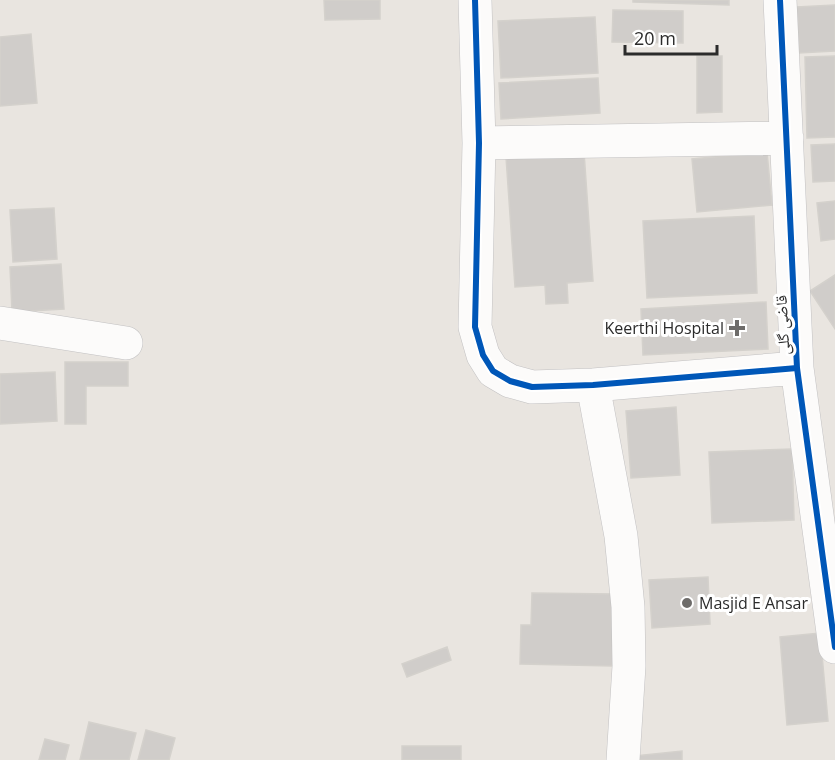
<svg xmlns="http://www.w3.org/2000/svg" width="835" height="760" font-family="'Open Sans','Noto Naskh Arabic',sans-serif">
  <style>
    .building { fill: #d0cdca; stroke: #d4d1cc; stroke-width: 1.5 }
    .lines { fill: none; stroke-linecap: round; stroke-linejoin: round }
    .minor-casing { stroke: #c2c1c2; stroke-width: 34 }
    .minor { stroke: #fcfbfa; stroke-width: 33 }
    .cycleway-casing { stroke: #fff; stroke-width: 10 }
    .cycleway { stroke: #0057b8; stroke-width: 6 }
    .poi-dot { fill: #6e6c6a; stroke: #fff; stroke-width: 2 }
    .labels { text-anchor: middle; stroke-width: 6; stroke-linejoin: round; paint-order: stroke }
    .street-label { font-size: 16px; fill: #2b2b2b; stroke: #fff }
    .poi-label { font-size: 16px; fill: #2b2b2b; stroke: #fff; text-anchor: end }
  </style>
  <rect width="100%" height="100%" fill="#e9e5e0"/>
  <!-- building -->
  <path class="building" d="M 324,0 L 380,0 L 380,19 L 325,20 Z
    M 633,0 L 729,0 L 729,5 L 633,2 Z
    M 835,5 L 835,51 L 799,53 L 797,7 Z
    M 613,10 L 683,11 L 683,43 L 612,42 Z
    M 595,17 L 598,73 L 501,78 L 498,21 Z
    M 31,34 L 37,103 L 0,106 L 0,37 Z
    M 697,56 L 722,56 L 722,112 L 697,113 Z
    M 835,56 L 835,137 L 807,138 L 805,57 Z
    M 598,78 L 600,113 L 501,119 L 499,83 Z
    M 835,144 L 835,181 L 813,182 L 811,145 Z
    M 584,152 L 593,281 L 567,283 L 568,303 L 546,304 L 545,285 L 515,287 L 506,157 Z
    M 767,152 L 772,205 L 697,212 L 692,159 Z
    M 835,201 L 835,239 L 821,241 L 817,203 Z
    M 54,208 L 57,259 L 13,262 L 10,210 Z
    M 754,216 L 757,293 L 647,298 L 643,221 Z
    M 61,264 L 64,309 L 12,312 L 10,267 Z
    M 835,275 L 835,329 L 810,291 Z
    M 766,302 L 768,349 L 643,355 L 641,309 Z
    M 65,362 L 128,362 L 128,386 L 86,386 L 86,424 L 65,424 Z
    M 55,372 L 57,421 L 0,424 L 0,374 Z
    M 676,407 L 680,475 L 631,478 L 626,411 Z
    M 792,449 L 794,520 L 712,523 L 709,452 Z
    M 708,577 L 710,624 L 652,628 L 649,580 Z
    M 532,593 L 614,594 L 613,666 L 520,664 L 521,625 L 531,625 Z
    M 820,633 L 828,721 L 787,725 L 780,637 Z
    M 447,647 L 451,660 L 407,677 L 402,664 Z
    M 89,722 L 136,733 L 129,760 L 80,760 Z
    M 146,730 L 175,738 L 169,760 L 138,760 Z
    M 45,739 L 69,745 L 65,760 L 39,760 Z
    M 402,746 L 461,746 L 461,760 L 402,760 Z
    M 682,751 L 682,760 L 635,760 L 635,756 Z"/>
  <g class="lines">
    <!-- minor casing -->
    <g class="minor-casing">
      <path id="minor" d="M 475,0 L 479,143 L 475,327 L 483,355 L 493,371 L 510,381 L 532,387 L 593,385 L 797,368
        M 780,0 L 797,368 L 835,647
        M 479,143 L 787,138
        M 0,323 L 126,343
        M 593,385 L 621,536 L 628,607 L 629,666 L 623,760"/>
    </g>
    <!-- minor -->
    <use href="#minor" class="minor"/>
    <!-- cycleway casing -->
    <g class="cycleway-casing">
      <path id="cycleway" d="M 475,0 L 479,143 L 475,327 L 483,355 L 493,371 L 510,381 L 532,387 L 593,385 L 797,368
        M 780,0 L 797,368 L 835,647"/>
    </g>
    <!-- cycleway -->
    <use href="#cycleway" class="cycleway"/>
  </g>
  <!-- markers -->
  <g class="poi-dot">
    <path d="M734 319h6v6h6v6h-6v6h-6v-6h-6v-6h6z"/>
    <circle cx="687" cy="603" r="6"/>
  </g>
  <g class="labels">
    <!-- street labels -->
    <g class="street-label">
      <text transform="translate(782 325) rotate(-93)" y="6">قاضی گلی</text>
    </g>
    <!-- poi labels -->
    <g class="poi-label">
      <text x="724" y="334">Keerthi Hospital</text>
      <text x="699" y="609" text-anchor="start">Masjid E Ansar</text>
    </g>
  </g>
  <!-- scale -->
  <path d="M625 45v9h92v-9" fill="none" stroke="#2b2b2b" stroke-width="3"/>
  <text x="634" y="45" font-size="18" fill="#2b2b2b" stroke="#ffffff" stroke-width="4.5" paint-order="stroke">20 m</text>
</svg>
